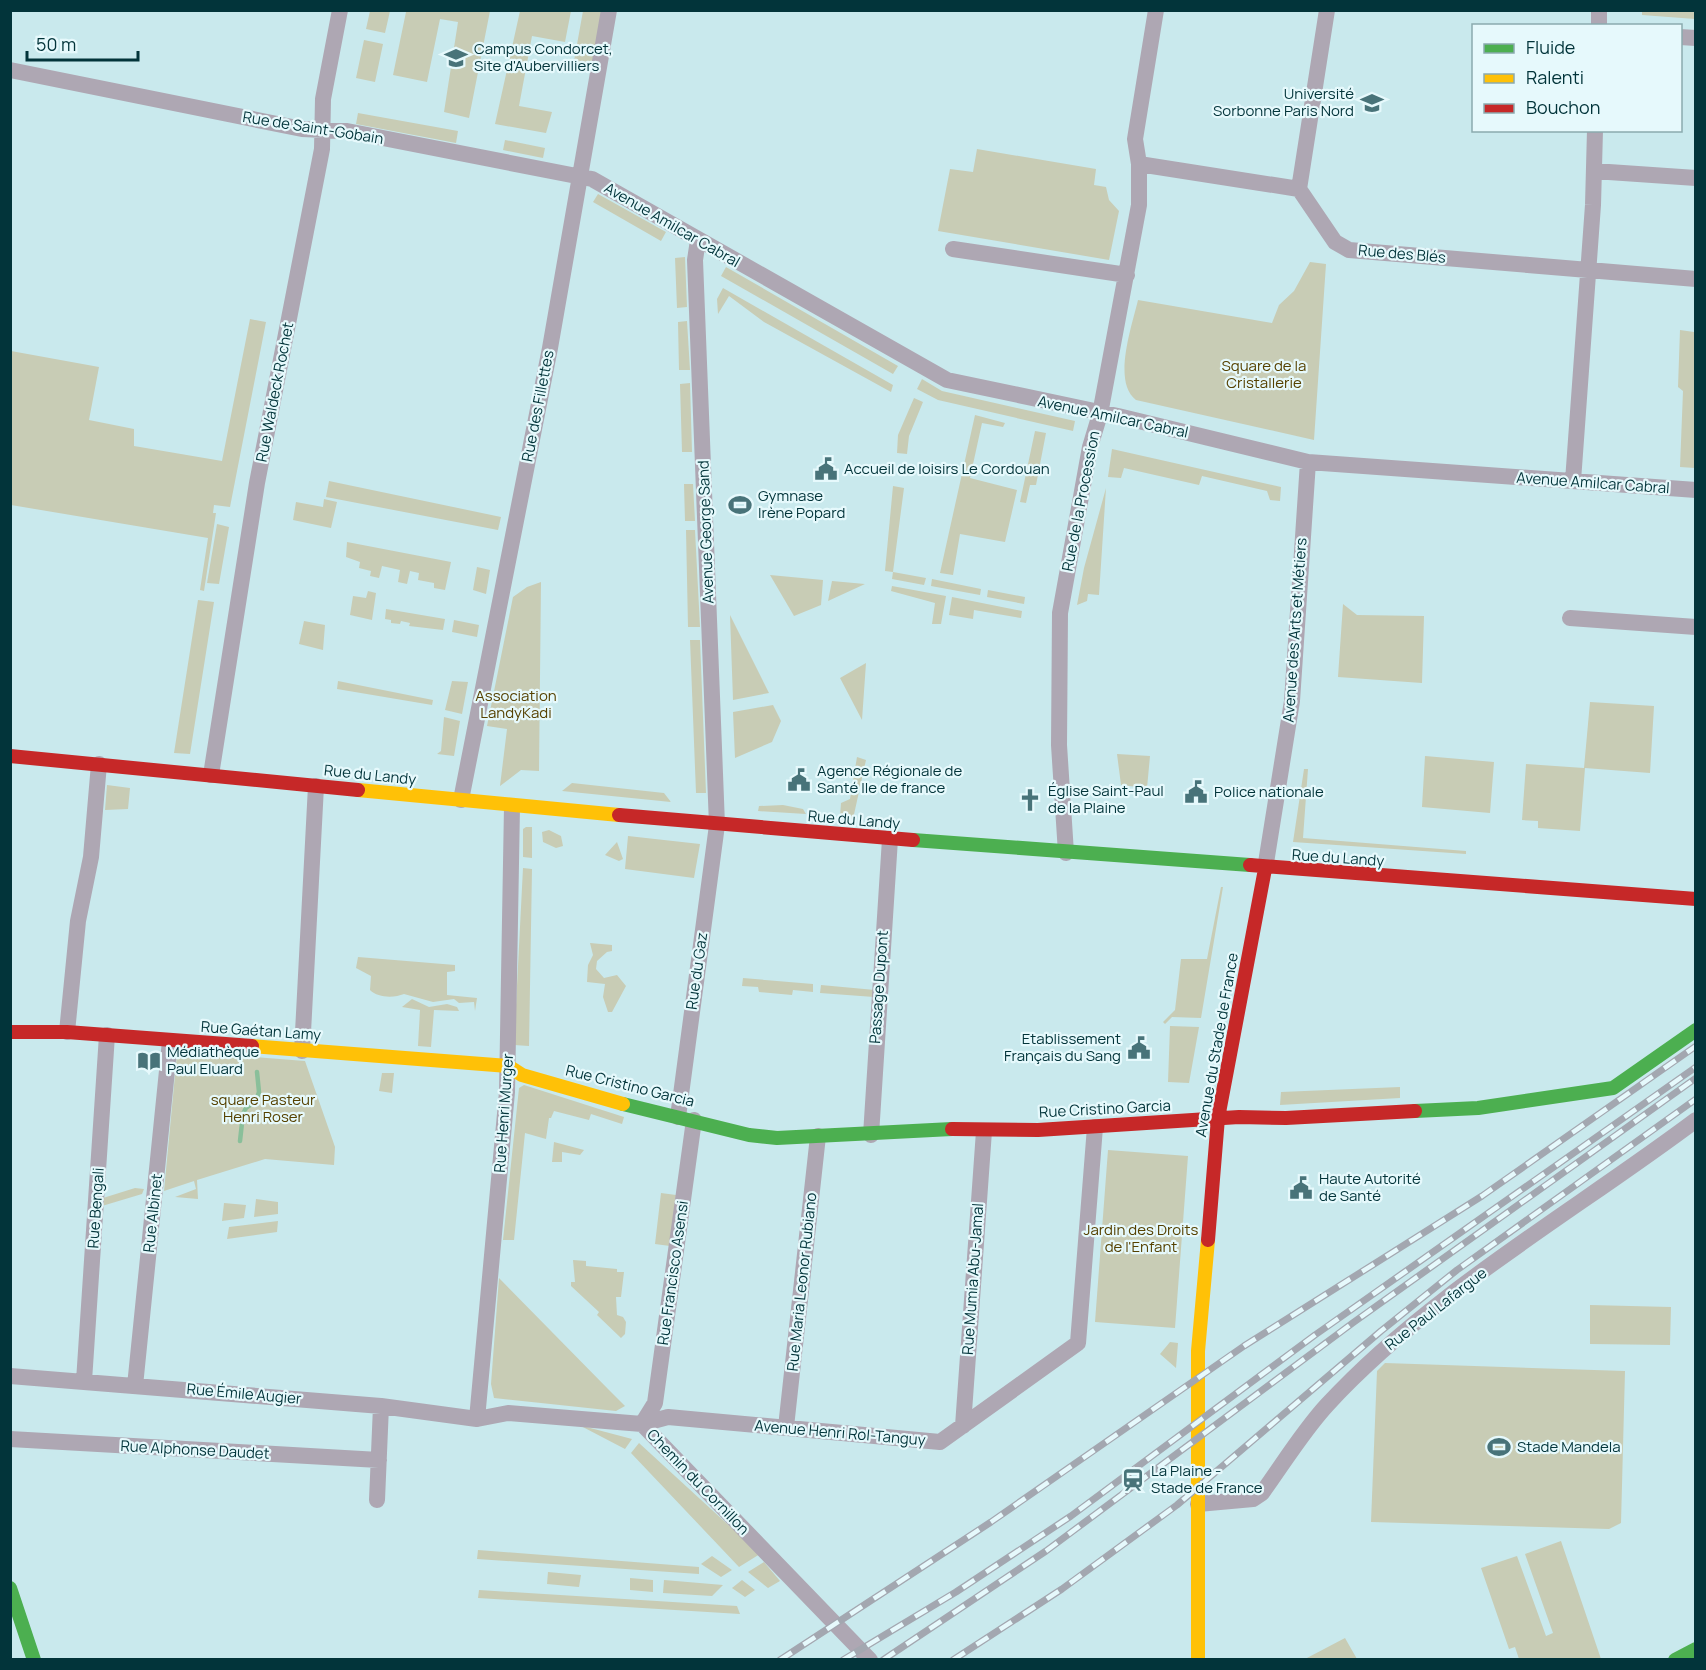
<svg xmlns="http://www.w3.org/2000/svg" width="1706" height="1670" font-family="Manrope,sans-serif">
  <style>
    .green { fill: #c8ccb5 }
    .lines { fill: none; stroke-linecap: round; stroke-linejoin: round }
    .stream { stroke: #8abf9a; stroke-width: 4.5 }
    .street { stroke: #aea7b3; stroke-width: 16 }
    .fast { stroke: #4caf50; stroke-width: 14 }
    .slow { stroke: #ffc107; stroke-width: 14 }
    .jam { stroke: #c62828; stroke-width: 14 }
    .rail-casing { stroke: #a3a7b0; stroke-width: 7 }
    .rail { stroke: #e6f9fc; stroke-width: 4.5; stroke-dasharray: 14; stroke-linecap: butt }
    .labels { text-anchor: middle; stroke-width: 4.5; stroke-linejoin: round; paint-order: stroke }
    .poi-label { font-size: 15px; fill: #02343a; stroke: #e6f9fc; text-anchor: start }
    .street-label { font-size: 15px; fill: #02343a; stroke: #e6f9fc }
    .park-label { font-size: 15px; fill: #564100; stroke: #e6f9fc }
  </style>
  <rect width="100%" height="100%" fill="#c9e9ed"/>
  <!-- green -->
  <path class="green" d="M 370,11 L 390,11 L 385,33 L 366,29 Z
    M 403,11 L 490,11 L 469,118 L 444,112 L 458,22 L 440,19 L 427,82 L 393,75 L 406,12 Z
    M 520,11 L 571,11 L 565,42 L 532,36 L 519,106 L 552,112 L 546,133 L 495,124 Z
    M 583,11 L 602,11 L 593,64 L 574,61 Z
    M 1634,11 L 1695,11 L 1695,19 L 1642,15 L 1642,12 Z
    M 364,40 L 383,44 L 375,82 L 356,78 Z
    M 358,113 L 458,131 L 456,143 L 356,124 Z
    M 505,140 L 545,148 L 543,158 L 503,150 Z
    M 977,149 L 1096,169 L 1094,185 L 1106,187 L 1109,200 L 1119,211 L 1109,260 L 938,231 L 950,169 L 973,172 Z
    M 598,194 L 666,232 L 661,241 L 593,202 Z
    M 685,257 L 687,307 L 677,308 L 675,258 Z
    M 1310,262 L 1326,264 L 1314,440 L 1136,400 C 1112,382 1132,326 1138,300 L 1272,323 L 1279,305 L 1294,291 Z
    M 726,267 L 898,366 L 893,374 L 721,276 Z
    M 723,288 L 893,385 L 891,392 L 764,322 L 729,296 L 718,314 L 717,299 Z
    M 250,319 L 266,322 L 230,507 L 214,505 L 213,513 L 216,513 L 204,591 L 200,590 L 208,538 L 11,505 L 11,351 L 99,367 L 89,420 L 134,429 L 134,446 L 222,461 Z
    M 687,321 L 690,370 L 679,370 L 678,322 Z
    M 1680,330 L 1694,332 L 1695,468 L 1680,467 L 1683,391 L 1678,387 Z
    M 922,379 L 942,391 L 1075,421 L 1073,431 L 938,400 L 917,389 Z
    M 690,383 L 692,452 L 682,452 L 680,384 Z
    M 914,398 L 923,402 L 909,436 L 907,454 L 897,453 L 898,435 Z
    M 975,415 L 1005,423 L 1003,427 L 982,423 L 970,478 L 1017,490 L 1005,542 L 960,534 L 953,575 L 940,573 Z
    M 1035,431 L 1046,433 L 1036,485 L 1030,485 L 1026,503 L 1020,502 Z
    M 1112,449 L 1281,487 L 1280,501 L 1270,500 L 1267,491 L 1202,476 L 1199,485 L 1124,468 L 1121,478 L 1108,477 Z
    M 329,481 L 501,517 L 498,530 L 326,497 Z
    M 684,484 L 693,484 L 695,521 L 685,521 Z
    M 893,486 L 904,488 L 893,572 L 926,578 L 924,585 L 892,579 L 893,572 L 885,571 Z
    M 1106,488 L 1099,595 L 1088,594 L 1087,601 L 1077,605 L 1084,568 Z
    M 324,499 L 337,502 L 331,528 L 293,520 L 296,502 L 323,507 Z
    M 217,524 L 229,527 L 219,584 L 207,583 Z
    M 686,530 L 695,530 L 700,627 L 688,627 Z
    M 347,542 L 451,562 L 445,590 L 434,588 L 434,583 L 418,580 L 419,573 L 410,571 L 407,584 L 398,582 L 400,570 L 382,566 L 379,578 L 370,576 L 371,571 L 359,568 L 360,562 L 346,557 Z
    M 477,567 L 490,570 L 486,594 L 473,590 Z
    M 770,575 L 823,580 L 821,605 L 794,616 Z
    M 932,579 L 981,589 L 980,595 L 931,586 Z
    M 832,581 L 865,584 L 828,601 Z
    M 541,582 L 539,771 L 521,770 L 500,786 L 507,729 L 487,726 L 513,597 L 527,587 Z
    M 892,586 L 946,596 L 941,624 L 932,624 L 935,603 L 891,591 Z
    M 988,590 L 1025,597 L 1024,604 L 987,597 Z
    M 368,591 L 376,593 L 372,620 L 350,615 L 353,596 L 366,598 Z
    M 952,597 L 1022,611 L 1021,618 L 974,610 L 973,619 L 949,615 Z
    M 198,600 L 214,602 L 190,754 L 174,753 Z
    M 1343,604 L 1357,615 L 1424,616 L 1422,683 L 1338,677 Z
    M 386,609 L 445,619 L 443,630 L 409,626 L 410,623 L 401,621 L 400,624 L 391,623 L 391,620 L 385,619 Z
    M 730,615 L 769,693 L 733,700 Z
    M 454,620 L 479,625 L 477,637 L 452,632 Z
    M 304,621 L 325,625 L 323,650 L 299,644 Z
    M 690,640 L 700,640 L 706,793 L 696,793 Z
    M 866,663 L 862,720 L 840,678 Z
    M 338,681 L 433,700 L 432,705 L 337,689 Z
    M 452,681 L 468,682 L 462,714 L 445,710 Z
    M 1590,702 L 1654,706 L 1650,773 L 1585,768 L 1580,831 L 1538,828 L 1538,821 L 1522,820 L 1526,764 L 1584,768 Z
    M 773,705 L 781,721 L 772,742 L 735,758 L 733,712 Z
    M 444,717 L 460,721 L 454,756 L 437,754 L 441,751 Z
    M 1117,754 L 1150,756 L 1147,788 L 1121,785 Z
    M 1425,756 L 1494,762 L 1490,813 L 1422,807 Z
    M 857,757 L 866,760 L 853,819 L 840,817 L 841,803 L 850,799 Z
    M 1304,769 L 1308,769 L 1303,838 L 1466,851 L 1466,854 L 1293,842 Z
    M 572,783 L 664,793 L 671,802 L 562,791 Z
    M 107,785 L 130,788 L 128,809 L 105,810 Z
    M 783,805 L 803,809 L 806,814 L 758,811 L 759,806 Z
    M 526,827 L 532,827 L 532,858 L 523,857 L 523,829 Z
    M 549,830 L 561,836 L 563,846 L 556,848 L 543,842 L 542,832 Z
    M 628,836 L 700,844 L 694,878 L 625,869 Z
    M 617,842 L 623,859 L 619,861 L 605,855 Z
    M 523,868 L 532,869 L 529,1046 L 514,1045 Z
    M 1221,887 L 1223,887 L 1201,1018 L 1172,1017 L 1165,1024 L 1163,1022 L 1175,1010 L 1181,959 L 1207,959 Z
    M 590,943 L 612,945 L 612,951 L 607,952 L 597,961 L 596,969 L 604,978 L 617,975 L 626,986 L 612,1012 L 608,1012 L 603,997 L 605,984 L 587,982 L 588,965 L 593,955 Z
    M 358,957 L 455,965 L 455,971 L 447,972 L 447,995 L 477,998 L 475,1011 L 474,1002 L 459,1003 L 454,999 L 433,1002 L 404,994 C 394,998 378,998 370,990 L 371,976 L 356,968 Z
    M 743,978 L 813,984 L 813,992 L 793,990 L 792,995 L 759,992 L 758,987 L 742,986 Z
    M 821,985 L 875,990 L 874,997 L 820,993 Z
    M 412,999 L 429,1007 L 447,1004 L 457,1007 L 459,1011 L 434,1010 L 431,1047 L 418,1046 L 420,1010 L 402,1007 Z
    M 1170,1026 L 1199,1027 L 1189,1083 L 1168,1082 Z
    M 177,1054 L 217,1057 L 218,1054 L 305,1061 L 335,1147 L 334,1165 L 265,1159 L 197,1180 L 198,1199 L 175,1197 L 196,1189 L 194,1181 L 164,1191 Z
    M 382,1073 L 394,1073 L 392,1093 L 379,1091 Z
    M 524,1085 L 624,1117 L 622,1124 L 591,1114 L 589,1120 L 554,1111 L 551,1118 L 549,1118 L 546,1139 L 525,1133 L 514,1240 L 503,1240 L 519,1088 Z
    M 1400,1087 L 1400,1098 L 1280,1105 L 1281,1092 Z
    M 554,1142 L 584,1150 L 580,1155 L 562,1152 L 562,1162 L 552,1162 Z
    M 1108,1150 L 1188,1156 L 1175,1328 L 1095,1322 Z
    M 135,1188 L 144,1189 L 142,1194 L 102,1206 L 103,1198 Z
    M 661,1193 L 676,1195 L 670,1246 L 655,1244 Z
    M 256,1199 L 278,1202 L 278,1214 L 254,1217 Z
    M 224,1203 L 246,1205 L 244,1218 L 222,1221 Z
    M 278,1221 L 277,1232 L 227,1239 L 229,1227 Z
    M 573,1260 L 586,1261 L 586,1266 L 617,1269 L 617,1272 L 624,1272 L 621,1297 L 616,1297 L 617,1315 L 623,1317 L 626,1322 L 625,1334 L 621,1338 L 597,1315 L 599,1312 L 571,1286 L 571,1282 L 575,1282 Z
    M 499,1278 L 608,1389 L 625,1406 L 616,1411 L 494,1398 L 491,1384 Z
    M 1590,1305 L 1671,1307 L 1670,1345 L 1590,1344 Z
    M 1170,1342 L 1178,1343 L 1176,1368 L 1160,1354 Z
    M 1385,1363 L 1625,1371 L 1621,1523 L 1609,1529 L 1371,1522 L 1377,1371 Z
    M 579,1425 L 632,1439 L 625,1449 Z
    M 639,1443 L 760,1554 L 739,1567 L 631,1453 Z
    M 1561,1541 L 1601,1659 L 1519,1659 L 1515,1647 L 1509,1649 L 1481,1568 L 1517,1556 L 1546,1636 L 1553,1633 L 1525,1554 Z
    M 478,1550 L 699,1567 L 699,1574 L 477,1559 Z
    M 712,1556 L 732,1570 L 721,1577 L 701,1564 Z
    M 764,1562 L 780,1581 L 768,1588 L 748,1572 Z
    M 548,1572 L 581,1575 L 579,1587 L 547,1584 Z
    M 630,1578 L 653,1580 L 653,1592 L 630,1590 Z
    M 664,1580 L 723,1585 L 712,1596 L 663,1593 Z
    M 742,1580 L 755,1590 L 745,1597 L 732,1588 Z
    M 479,1590 L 737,1606 L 740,1614 L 478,1598 Z
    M 1345,1638 L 1357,1659 L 1305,1659 Z"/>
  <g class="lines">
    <!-- stream -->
    <path class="stream" d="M 240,1141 L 243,1114 L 246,1108 L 256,1101 L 259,1092 L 257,1072"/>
    <!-- street -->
    <path class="street" d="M 1599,10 L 1599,26
      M 1680,37 L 1696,38
      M 10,70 L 302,129 L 347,131 L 592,179 L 947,380 L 1118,416 L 1308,462 L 1696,490
      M 1139,164 L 1299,189 L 1335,242 L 1349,250 L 1696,279
      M 1594,171 L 1696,178
      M 1299,189 L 1327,10
      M 953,249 L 1127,275
      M 1573,481 L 1593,205 L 1595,130
      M 1570,618 L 1696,627
      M 211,775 L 257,483 L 322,149 L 323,99 L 340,10
      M 461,800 L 550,348 L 609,10
      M 1066,853 L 1059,745 L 1060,613 L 1090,447 L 1100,414 L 1139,205 L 1139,164 L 1135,139 L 1156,10
      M 1265,869 L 1292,701 L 1308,462
      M 67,1032 L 78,921 L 91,857 L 99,764
      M 302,1051 L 316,786
      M 678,1117 L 717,825 L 695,260 L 698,240
      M 871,1135 L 890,839
      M 10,1376 L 381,1406 L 477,1419 L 508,1413 L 642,1424 L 668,1417 L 940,1442 L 1078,1343 L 1095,1127
      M 84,1381 L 107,1035
      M 135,1386 L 170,1041
      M 477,1419 L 507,1092 L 512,806
      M 642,1424 L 870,1660
      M 642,1424 L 655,1403 L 694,1120
      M 963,1426 L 984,1131
      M 786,1427 L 818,1136
      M 10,1439 L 379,1460
      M 377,1500 L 381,1406
      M 1198,1504 L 1253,1499 L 1262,1493 C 1283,1464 1303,1431 1327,1405 C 1429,1294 1575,1211 1696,1120"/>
    <!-- fast -->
    <path class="fast" d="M 913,840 L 1250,865
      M 623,1104 L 749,1135 L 777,1138 L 952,1129
      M 1415,1111 L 1478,1108 L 1613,1088 L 1696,1030
      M 10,1588 L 34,1660
      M 1675,1660 L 1696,1649"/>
    <!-- slow -->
    <path class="slow" d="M 358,790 L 619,815
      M 252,1046 L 508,1066 L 522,1075 L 623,1104
      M 1198,1660 L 1198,1351 L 1208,1240"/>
    <!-- jam -->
    <path class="jam" d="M 10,756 L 358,790
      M 619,815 L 913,840
      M 1250,865 L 1696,899
      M 10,1032 L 67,1032 L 252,1046
      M 952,1129 L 1038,1130 L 1239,1117 L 1286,1118 L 1415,1111
      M 1208,1240 L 1218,1118 L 1265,869"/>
    <!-- rail casing -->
    <g class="rail-casing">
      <path id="rail" d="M 780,1660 L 991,1522 L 1244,1346 L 1482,1196 L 1696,1046
        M 843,1660 L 956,1592 L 1071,1516 L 1315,1335 L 1696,1067
        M 883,1660 L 1046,1551 L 1354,1322 L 1696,1078
        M 953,1660 L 1062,1589 L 1177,1505 L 1381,1331 L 1457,1270 L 1696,1099"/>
    </g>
    <!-- rail -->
    <use href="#rail" class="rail"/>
  </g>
  <!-- icons -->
  <defs>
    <g id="university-bare" transform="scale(1.8)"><path d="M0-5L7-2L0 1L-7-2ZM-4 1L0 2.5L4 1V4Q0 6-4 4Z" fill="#487379" stroke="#e6f9fc" stroke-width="2.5" paint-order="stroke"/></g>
    <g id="civic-bare" transform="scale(1.8)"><path d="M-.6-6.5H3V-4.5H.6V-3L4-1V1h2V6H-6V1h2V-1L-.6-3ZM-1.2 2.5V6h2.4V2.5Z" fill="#487379" stroke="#e6f9fc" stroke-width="2.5" paint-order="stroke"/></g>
    <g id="stadium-bare" transform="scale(1.8)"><path d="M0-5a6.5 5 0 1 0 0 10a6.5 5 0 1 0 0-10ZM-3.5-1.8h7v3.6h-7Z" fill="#487379" stroke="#e6f9fc" stroke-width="2.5" paint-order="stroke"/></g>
    <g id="church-bare" transform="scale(1.8)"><path d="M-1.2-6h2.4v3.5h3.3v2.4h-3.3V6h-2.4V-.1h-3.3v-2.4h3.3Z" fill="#487379" stroke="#e6f9fc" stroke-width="2.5" paint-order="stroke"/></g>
    <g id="library-bare" transform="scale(1.8)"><path d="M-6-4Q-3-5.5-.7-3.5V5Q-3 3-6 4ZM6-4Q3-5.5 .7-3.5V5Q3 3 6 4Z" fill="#487379" stroke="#e6f9fc" stroke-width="2.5" paint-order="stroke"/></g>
    <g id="station-bare" transform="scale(1.8)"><path d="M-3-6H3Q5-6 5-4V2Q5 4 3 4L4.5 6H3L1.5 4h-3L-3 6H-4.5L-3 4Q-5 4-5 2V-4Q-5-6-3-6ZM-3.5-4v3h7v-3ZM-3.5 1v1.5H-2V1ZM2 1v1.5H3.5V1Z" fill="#487379" stroke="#e6f9fc" stroke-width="2.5" paint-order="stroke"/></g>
  </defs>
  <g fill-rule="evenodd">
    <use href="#university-bare" x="456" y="58"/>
    <use href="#university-bare" x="1372" y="103"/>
    <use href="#civic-bare" x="826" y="469"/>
    <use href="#stadium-bare" x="740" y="505"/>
    <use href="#civic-bare" x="799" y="780"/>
    <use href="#civic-bare" x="1196" y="792"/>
    <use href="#church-bare" x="1030" y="800"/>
    <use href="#civic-bare" x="1139" y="1048"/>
    <use href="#library-bare" x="149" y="1061"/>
    <use href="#civic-bare" x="1301" y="1188"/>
    <use href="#stadium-bare" x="1499" y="1447"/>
    <use href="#station-bare" x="1133" y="1480"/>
  </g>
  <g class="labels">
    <!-- poi labels -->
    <g class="poi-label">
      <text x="474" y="54">Campus Condorcet,<tspan x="474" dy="17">Site d'Aubervilliers</tspan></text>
      <text x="1354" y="99" text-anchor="end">Université<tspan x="1354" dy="17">Sorbonne Paris Nord</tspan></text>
      <text x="844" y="474">Accueil de loisirs Le Cordouan</text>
      <text x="758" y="501">Gymnase<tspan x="758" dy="17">Irène Popard</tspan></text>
      <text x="817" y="776">Agence Régionale de<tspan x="817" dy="17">Santé Ile de france</tspan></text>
      <text x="1048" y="796">Église Saint-Paul<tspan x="1048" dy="17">de la Plaine</tspan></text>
      <text x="1214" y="797">Police nationale</text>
      <text x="1121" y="1044" text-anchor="end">Etablissement<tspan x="1121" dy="17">Français du Sang</tspan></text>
      <text x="167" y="1057">Médiathèque<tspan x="167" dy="17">Paul Eluard</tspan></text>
      <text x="1319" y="1184">Haute Autorité<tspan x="1319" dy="17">de Santé</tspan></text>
      <text x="1517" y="1452">Stade Mandela</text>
      <text x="1151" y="1476">La Plaine -<tspan x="1151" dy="17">Stade de France</tspan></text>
    </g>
    <!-- street labels -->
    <g class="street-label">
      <text transform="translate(313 128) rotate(9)" y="5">Rue de Saint-Gobain</text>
      <text transform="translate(672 225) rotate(30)" y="5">Avenue Amilcar Cabral</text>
      <text transform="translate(1402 254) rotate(5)" y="5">Rue des Blés</text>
      <text transform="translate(275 392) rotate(-79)" y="5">Rue Waldeck Rochet</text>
      <text transform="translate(538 406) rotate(-79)" y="5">Rue des Fillettes</text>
      <text transform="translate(1113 417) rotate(12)" y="5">Avenue Amilcar Cabral</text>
      <text transform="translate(1593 483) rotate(4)" y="5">Avenue Amilcar Cabral</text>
      <text transform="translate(1081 501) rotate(-79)" y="5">Rue de la Procession</text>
      <text transform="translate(706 532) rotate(-92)" y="5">Avenue George Sand</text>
      <text transform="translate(1295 630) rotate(-86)" y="5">Avenue des Arts et Métiers</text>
      <text transform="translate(370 775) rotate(6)" y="5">Rue du Landy</text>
      <text transform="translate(854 820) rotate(5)" y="5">Rue du Landy</text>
      <text transform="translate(1338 858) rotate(4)" y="5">Rue du Landy</text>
      <text transform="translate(697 971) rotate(-82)" y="5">Rue du Gaz</text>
      <text transform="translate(879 987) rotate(-86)" y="5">Passage Dupont</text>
      <text transform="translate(261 1031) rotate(4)" y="5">Rue Gaétan Lamy</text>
      <text transform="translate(1217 1045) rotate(-80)" y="5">Avenue du Stade de France</text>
      <text transform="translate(630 1086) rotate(14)" y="5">Rue Cristino Garcia</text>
      <text transform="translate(1105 1109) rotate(-3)" y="5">Rue Cristino Garcia</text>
      <text transform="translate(504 1113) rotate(-86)" y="5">Rue Henri Murger</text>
      <text transform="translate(96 1208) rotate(-86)" y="5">Rue Bengali</text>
      <text transform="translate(153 1213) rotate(-84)" y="5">Rue Albinet</text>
      <text transform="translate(673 1273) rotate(-82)" y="5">Rue Francisco Asensi</text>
      <text transform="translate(973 1279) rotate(-86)" y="5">Rue Mumia Abu-Jamal</text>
      <text transform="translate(802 1282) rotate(-84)" y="5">Rue Maria Leonor Rubiano</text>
      <text transform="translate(1436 1309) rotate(-38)" y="5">Rue Paul Lafargue</text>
      <text transform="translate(244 1394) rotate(5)" y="5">Rue Émile Augier</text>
      <text transform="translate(840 1433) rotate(5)" y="5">Avenue Henri Rol-Tanguy</text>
      <text transform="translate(195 1450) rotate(3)" y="5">Rue Alphonse Daudet</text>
      <text transform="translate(698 1482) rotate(46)" y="5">Chemin du Cornillon</text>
    </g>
    <!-- park labels -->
    <g class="park-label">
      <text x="1264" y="371">Square de la<tspan x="1264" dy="17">Cristallerie</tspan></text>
      <text x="516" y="701">Association<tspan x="516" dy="17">LandyKadi</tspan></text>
      <text x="263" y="1105">square Pasteur<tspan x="263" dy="17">Henri Roser</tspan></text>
      <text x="1141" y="1235">Jardin des Droits<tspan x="1141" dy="17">de l'Enfant</tspan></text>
    </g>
  </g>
  <!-- border -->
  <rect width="1706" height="1670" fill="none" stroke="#02343a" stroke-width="24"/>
  <!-- legend -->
  <rect x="1472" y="24" width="210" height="108" fill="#e6f9fc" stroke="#8baaae" stroke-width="1.5"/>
  <rect x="1484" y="44" width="30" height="9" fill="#4caf50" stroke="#8baaae" stroke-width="1.5"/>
  <text x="1526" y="54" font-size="18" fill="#02343a">Fluide</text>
  <rect x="1484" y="74" width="30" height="9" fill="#ffc107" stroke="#8baaae" stroke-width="1.5"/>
  <text x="1526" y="84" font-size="18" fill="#02343a">Ralenti</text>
  <rect x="1484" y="104" width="30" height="9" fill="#c62828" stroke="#8baaae" stroke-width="1.5"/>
  <text x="1526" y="114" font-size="18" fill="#02343a">Bouchon</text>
  <!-- scale -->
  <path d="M27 51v9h111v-9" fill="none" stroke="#02343a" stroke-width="3"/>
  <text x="36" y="51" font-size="18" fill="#02343a" stroke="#e6f9fc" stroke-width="4.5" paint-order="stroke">50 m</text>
</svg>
